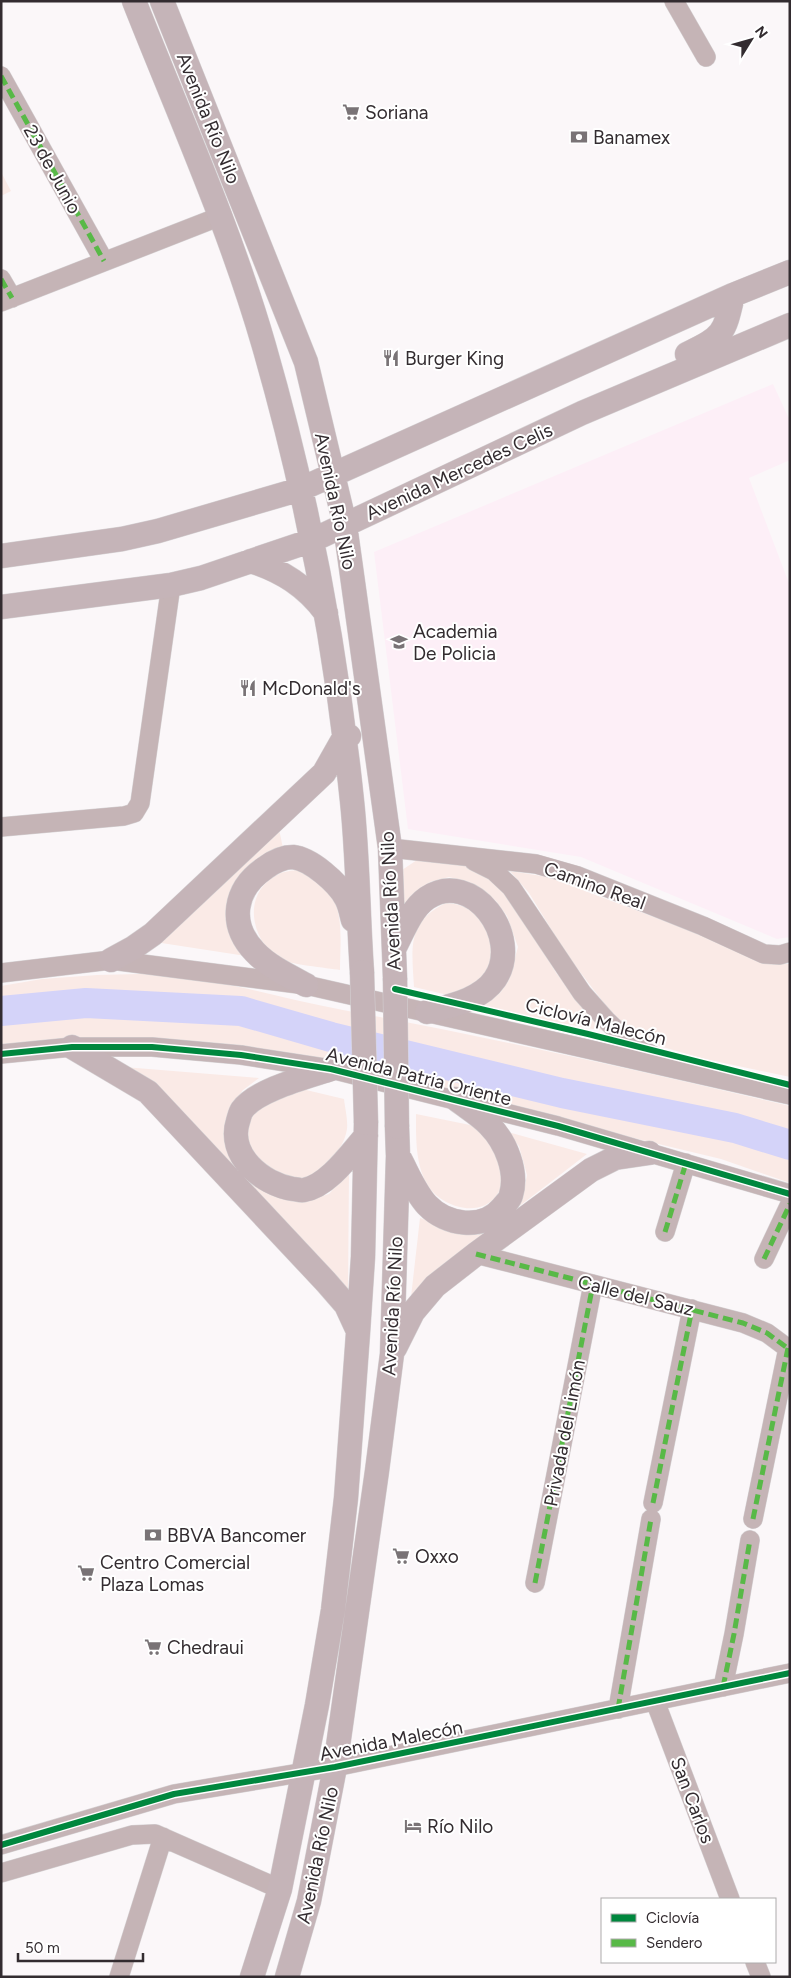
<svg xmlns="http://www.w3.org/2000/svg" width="791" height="1978" font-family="Figtree,sans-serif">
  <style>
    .built { fill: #fdeff7 }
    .green { fill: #faeae6 }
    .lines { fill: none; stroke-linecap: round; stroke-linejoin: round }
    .river { stroke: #d4d3f9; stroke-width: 30 }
    .minor-casing { stroke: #d6d3d5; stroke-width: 20 }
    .major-casing { stroke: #d6d3d5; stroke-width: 25 }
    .minor { stroke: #c5b4b6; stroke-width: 19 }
    .major { stroke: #c5b4b8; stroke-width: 24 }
    .major-bridge-casing { stroke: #d6d3d5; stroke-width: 25; stroke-linecap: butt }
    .major-bridge { stroke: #c5b4b8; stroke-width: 24 }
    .quiet { stroke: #58b947; stroke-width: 5; stroke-dasharray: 10 5; stroke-linecap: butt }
    .cycleway-casing { stroke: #fff; stroke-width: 9 }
    .cycleway { stroke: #00873e; stroke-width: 6 }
    .labels { text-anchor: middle; stroke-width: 4; stroke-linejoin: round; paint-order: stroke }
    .poi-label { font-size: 19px; fill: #332c30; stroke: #fff; text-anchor: start }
    .street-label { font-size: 19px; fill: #332c30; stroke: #fff }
  </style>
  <rect width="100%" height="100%" fill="#fbf7f9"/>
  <!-- built -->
  <path class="built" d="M 773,384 L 790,421 L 790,460 L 749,478 L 790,586 L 790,937 L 777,939 L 581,857 L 408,829 L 374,552 Z"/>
  <!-- green -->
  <path class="green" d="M 1,172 L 11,191 L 1,196 Z
    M 279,829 L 284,853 L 251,870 L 246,956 L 155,942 L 175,930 Z
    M 435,858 L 474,867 L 503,888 L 557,974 L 605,1031 L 476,1008 L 500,993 L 509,980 L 518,947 L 507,916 L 496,901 L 481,890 L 465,881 L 449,877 L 430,882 L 419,889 L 404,904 L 399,872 L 417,860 Z
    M 296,870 C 301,872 309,873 314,876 C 347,899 340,936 340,970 C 328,968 287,964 279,959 C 250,939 242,893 277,875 C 282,872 290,871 296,870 Z
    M 510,871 L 548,877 L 704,936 L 770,964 L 790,964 L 790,1077 L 705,1059 L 659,1046 L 627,1026 L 610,1011 L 567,955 L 529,893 Z
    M 446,903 C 486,904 508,952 479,981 C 472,988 460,991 452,996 L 414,987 C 412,949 406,922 446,903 Z
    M 97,975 C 118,975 140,973 161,975 C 222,979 283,999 343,1010 C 493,1038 641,1071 790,1106 L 790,1183 L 721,1159 L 521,1111 L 340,1064 L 1,1046 L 1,986 L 42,979 Z
    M 124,1067 L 259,1078 L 243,1090 L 234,1102 L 225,1139 L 229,1156 L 244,1173 L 306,1201 L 329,1194 L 349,1172 L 348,1293 Z
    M 302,1089 L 344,1099 C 345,1108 348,1120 347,1129 C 345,1141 339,1151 331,1159 C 324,1166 315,1176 306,1178 C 277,1183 245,1156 246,1127 C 247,1121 251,1115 254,1109 Z
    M 416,1114 L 475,1126 L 490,1140 L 506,1169 C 504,1178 502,1187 497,1195 C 480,1219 442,1207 428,1186 C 415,1165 416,1137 416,1114 Z
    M 504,1131 L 587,1154 L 434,1272 L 411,1297 L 420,1218 L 478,1235 L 517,1204 L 524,1190 L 527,1175 L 519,1146 Z"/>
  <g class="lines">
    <!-- river -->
    <path class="river" d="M 1,1011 L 86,1003 L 241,1011 L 331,1037 L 562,1093 L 735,1128 L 790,1145"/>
    <!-- minor casing -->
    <g class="minor-casing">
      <path id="minor" d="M 674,1 L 706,57
        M 1,76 L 104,261
        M 1,279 L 12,298
        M 1,302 L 221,216
        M 1,827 L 124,816 L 134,813 L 140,803 L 171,585
        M 390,848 L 536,864 L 578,876 L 703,926 L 764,954 L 780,955 L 790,952
        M 474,861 L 494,871 L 511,887 L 582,993 L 606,1020 L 631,1044 L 656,1057
        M 1,973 L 111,960 L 306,985 L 790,1095
        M 1,1054 L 72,1047 L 152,1047 L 241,1055 L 331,1069 L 558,1126 L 790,1194
        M 665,1232 L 686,1163
        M 476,1254 L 743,1323 L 767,1333 L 790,1350
        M 764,1259 L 790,1204
        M 653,1503 L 692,1309
        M 753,1519 L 788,1348
        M 535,1583 L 593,1284
        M 723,1687 L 734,1634 L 750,1540
        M 655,1701 L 730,1899
        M 618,1709 L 651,1519
        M 1,1845 L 174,1794 L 335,1767 L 790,1673
        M 1,1873 L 132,1835 L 155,1834 L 280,1889
        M 755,1962 L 761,1977
        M 119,1977 L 163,1837"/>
    </g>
    <!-- major casing -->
    <g class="major-casing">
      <path id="major" d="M 134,1 C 179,115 230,228 264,346 C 307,495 336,647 352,801 C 358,857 358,915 362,972
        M 162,1 L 306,362 L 345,525 L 390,848 L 395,978
        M 687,354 C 724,336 724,334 733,295
        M 1,556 L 122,539 L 158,531 L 301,489 L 733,295 L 790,272
        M 251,561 C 282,571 306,586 326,613
        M 1,607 L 171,585 L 201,578 L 313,540 L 582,413 L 790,325
        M 394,949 C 403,932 411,909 427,898 C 472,868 523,937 495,979 C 481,1000 450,1006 427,1012
        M 111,960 L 133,948 L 153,934 L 324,773 L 345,736 L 349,736
        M 306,985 C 289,976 268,966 255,952 C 228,924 234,889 265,868 C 273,862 283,857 293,857 C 311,859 338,883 346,898 C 350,905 351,913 353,920
        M 72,1047 L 148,1092 L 326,1282 L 346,1305 L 358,1331
        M 331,1069 C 307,1077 256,1090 242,1110 C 240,1113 239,1118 238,1121 C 227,1155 262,1184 293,1189 C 296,1189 301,1191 304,1190 C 328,1186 351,1153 366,1136
        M 400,1159 C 408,1174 415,1192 427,1205 C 446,1225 483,1231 502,1208 C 505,1204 510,1200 511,1195 C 518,1172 506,1142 489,1125 C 480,1115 466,1107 456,1099
        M 395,1348 L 413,1312 L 435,1286 L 476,1254 L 591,1170 L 615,1158 L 649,1153
        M 252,1977 L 280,1889 L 317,1705 L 333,1610 L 346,1498 L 358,1333 L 363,1257 L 366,1123
        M 287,1977 L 309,1901 L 335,1767 L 377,1471 L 392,1354 L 398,1156 L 397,1127"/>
    </g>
    <!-- minor -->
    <use href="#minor" class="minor"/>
    <!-- major -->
    <use href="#major" class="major"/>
    <!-- major-bridge casing -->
    <g class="major-bridge-casing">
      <path id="major-bridge" d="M 362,972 L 366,1123
        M 395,978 L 397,1127"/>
    </g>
    <!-- major-bridge -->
    <use href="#major-bridge" class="major-bridge"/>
    <!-- quiet -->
    <path class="quiet" d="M 1,76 L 104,261
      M 1,279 L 12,298
      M 665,1232 L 686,1163
      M 476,1254 L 743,1323 L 767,1333 L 790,1350
      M 764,1259 L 790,1204
      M 653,1503 L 692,1309
      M 753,1519 L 788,1348
      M 535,1583 L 593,1284
      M 723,1687 L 734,1634 L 750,1540
      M 618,1709 L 651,1519"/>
    <!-- cycleway casing -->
    <g class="cycleway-casing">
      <path id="cycleway" d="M 395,989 L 588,1034 L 790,1085
        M 1,1054 L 72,1047 L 152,1047 L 241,1055 L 331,1069 L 558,1126 L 790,1194
        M 1,1845 L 174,1794 L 335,1767 L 790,1673"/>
    </g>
    <!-- cycleway -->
    <use href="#cycleway" class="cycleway"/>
  </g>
  <!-- icons -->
  <defs>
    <g id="supermarket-bare" transform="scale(1.35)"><path d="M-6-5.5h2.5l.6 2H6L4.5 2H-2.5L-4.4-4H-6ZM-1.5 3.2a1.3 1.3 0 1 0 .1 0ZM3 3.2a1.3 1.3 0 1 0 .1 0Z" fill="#797376" stroke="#fff" stroke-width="2.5" paint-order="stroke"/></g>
    <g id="bank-bare" transform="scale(1.35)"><path d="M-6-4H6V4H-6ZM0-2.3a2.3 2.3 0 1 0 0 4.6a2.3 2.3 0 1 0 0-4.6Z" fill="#797376" stroke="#fff" stroke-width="2.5" paint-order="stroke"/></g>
    <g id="restaurant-bare" transform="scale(1.35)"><path d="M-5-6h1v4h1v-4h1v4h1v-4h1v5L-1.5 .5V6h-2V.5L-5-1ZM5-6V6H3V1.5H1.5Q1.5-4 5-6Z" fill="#797376" stroke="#fff" stroke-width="2.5" paint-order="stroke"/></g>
    <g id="university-bare" transform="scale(1.35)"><path d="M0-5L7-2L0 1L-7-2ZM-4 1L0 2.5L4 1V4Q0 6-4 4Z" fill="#797376" stroke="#fff" stroke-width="2.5" paint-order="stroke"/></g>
    <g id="hotel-bare" transform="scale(1.35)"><path d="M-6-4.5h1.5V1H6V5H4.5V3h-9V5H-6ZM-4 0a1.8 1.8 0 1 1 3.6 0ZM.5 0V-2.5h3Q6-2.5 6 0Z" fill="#797376" stroke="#fff" stroke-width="2.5" paint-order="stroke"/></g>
  </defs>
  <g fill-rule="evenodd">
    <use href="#supermarket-bare" x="351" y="112"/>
    <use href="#bank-bare" x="579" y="137"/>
    <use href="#restaurant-bare" x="391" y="358"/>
    <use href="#university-bare" x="399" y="642"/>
    <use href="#restaurant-bare" x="248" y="688"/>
    <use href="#bank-bare" x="153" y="1535"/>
    <use href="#supermarket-bare" x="401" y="1556"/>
    <use href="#supermarket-bare" x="86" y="1573"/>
    <use href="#supermarket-bare" x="153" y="1647"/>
    <use href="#hotel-bare" x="413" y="1826"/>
  </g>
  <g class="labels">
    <!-- poi labels -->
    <g class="poi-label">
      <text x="365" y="119">Soriana</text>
      <text x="593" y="144">Banamex</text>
      <text x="405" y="365">Burger King</text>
      <text x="413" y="638">Academia<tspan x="413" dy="22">De Policia</tspan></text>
      <text x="262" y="695">McDonald's</text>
      <text x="167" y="1542">BBVA Bancomer</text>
      <text x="415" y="1563">Oxxo</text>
      <text x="100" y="1569">Centro Comercial<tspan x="100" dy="22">Plaza Lomas</tspan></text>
      <text x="167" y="1654">Chedraui</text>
      <text x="427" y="1833">Río Nilo</text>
    </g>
    <!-- street labels -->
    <g class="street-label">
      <text transform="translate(209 118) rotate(68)" y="7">Avenida Río Nilo</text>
      <text transform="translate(53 169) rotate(61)" y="7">23 de Junio</text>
      <text transform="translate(459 471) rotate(-25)" y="7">Avenida Mercedes Celis</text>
      <text transform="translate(336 501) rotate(78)" y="7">Avenida Río Nilo</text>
      <text transform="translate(595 885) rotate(20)" y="7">Camino Real</text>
      <text transform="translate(390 901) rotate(-93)" y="7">Avenida Río Nilo</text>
      <text transform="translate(596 1021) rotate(14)" y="7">Ciclovía Malecón</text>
      <text transform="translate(419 1076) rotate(14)" y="7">Avenida Patria Oriente</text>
      <text transform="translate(636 1295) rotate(14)" y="7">Calle del Sauz</text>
      <text transform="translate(392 1306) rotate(-87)" y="7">Avenida Río Nilo</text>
      <text transform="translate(564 1433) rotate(-79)" y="7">Privada del Limón</text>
      <text transform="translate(391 1740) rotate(-11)" y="7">Avenida Malecón</text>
      <text transform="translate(693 1800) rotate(69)" y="7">San Carlos</text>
      <text transform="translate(317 1855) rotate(-78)" y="7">Avenida Río Nilo</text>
    </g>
  </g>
  <!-- border -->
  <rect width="791" height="1978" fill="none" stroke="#332c30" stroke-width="5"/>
  <!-- legend -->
  <rect x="601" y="1898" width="175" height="65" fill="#ffffff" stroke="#adabac"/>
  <rect x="611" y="1914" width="25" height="8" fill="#00873e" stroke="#adabac"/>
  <text x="646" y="1923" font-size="15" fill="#332c30">Ciclovía</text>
  <rect x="611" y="1939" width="25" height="8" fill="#58b947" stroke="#adabac"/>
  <text x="646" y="1948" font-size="15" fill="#332c30">Sendero</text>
  <!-- north arrow -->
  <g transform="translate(751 40) rotate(53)" stroke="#ffffff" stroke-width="4" paint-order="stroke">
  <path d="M0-4L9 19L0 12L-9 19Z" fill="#332c30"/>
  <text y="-8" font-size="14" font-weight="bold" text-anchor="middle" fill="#332c30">N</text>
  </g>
  <!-- scale -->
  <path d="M18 1953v8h125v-8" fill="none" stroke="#332c30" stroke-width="2.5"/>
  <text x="25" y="1953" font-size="15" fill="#332c30" stroke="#ffffff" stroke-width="4" paint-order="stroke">50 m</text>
</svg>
